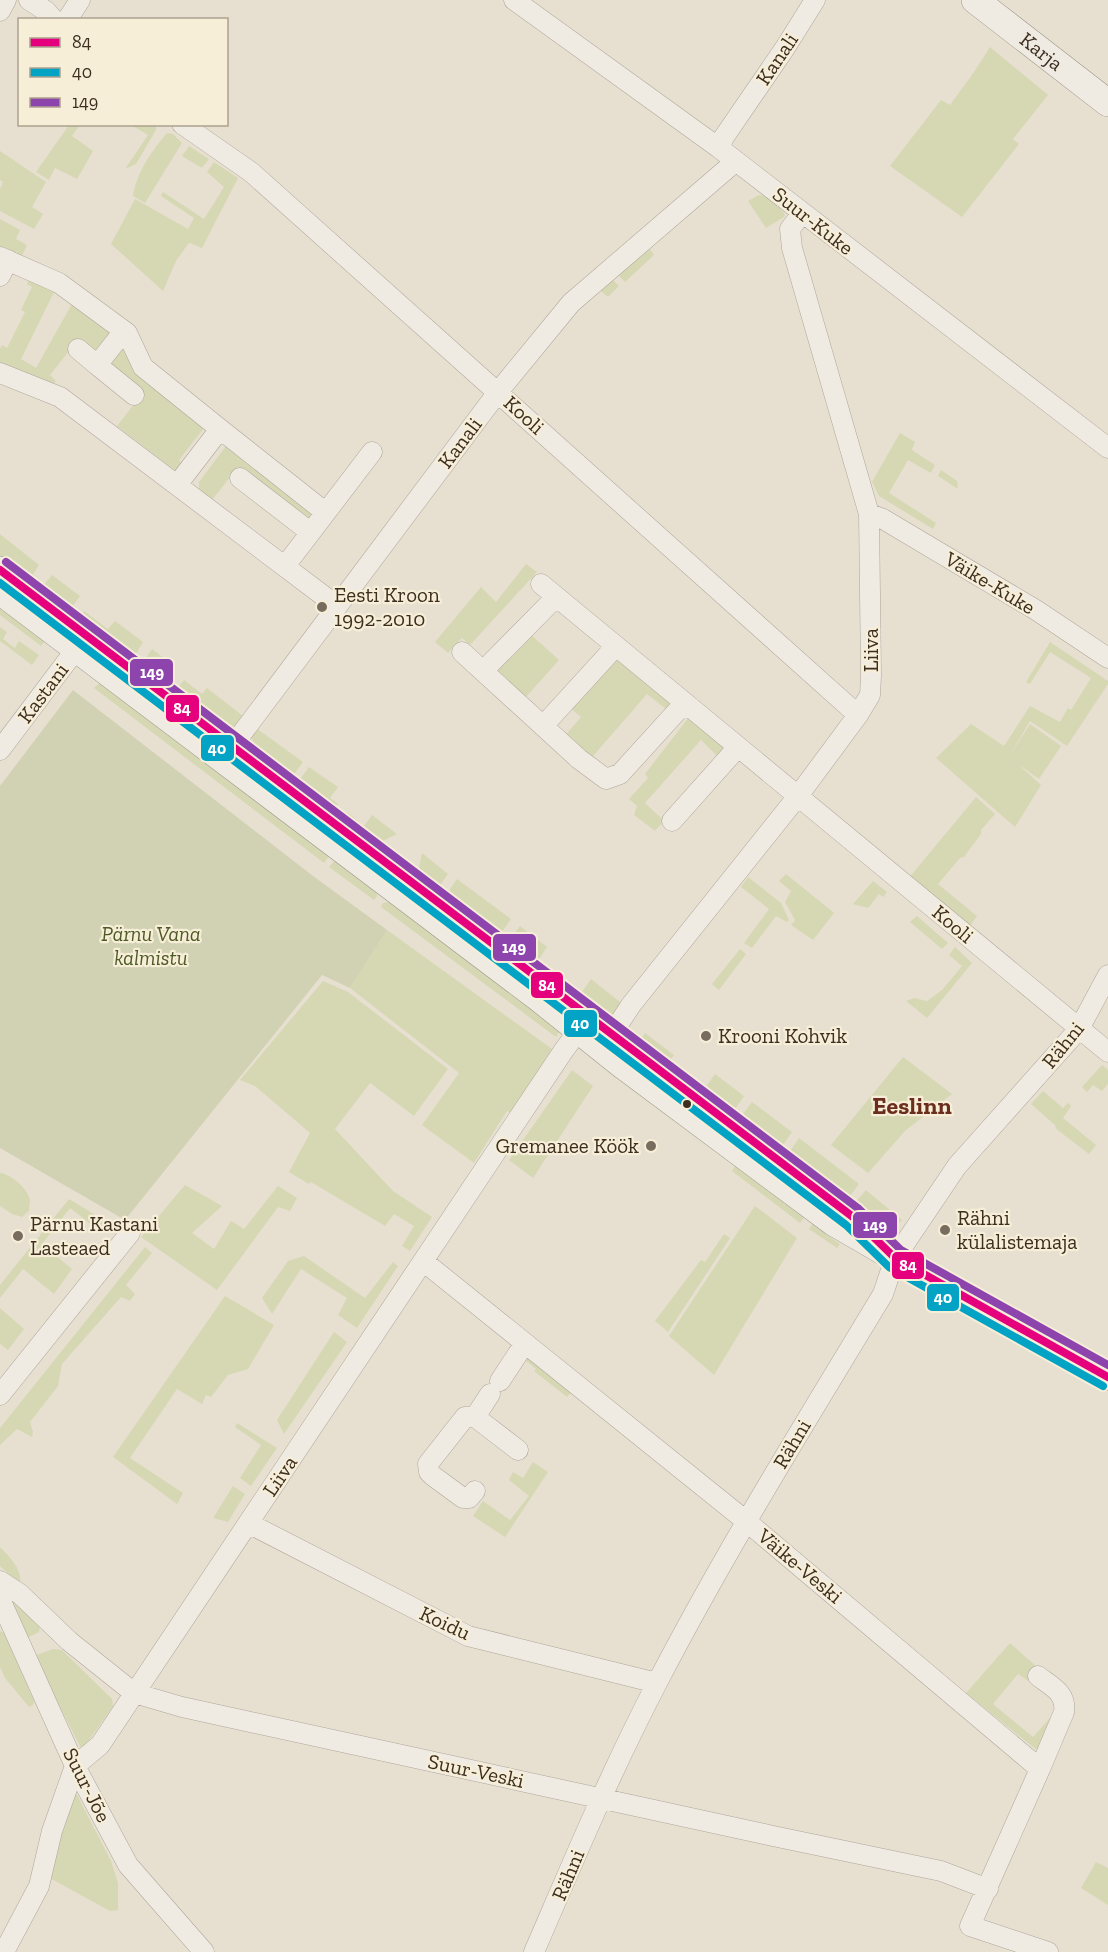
<svg xmlns="http://www.w3.org/2000/svg" width="1108" height="1952" font-family="'Zilla Slab',serif">
  <style>
    .green { fill: #d6d7b3 }
    .cemetery { fill: #d1d1b3 }
    .lines { fill: none; stroke-linecap: round; stroke-linejoin: round }
    .street-casing { stroke: #ada599; stroke-width: 21 }
    .secondary-casing { stroke: #9c958a; stroke-width: 28 }
    .street { stroke: #efebe3; stroke-width: 20 }
    .secondary { stroke: #efebe3; stroke-width: 27 }
    .bus-1-casing { stroke: #f7eed8; stroke-width: 12 }
    .bus-2-casing { stroke: #f7eed8; stroke-width: 12 }
    .bus-3-casing { stroke: #f7eed8; stroke-width: 12 }
    .bus-1 { stroke: #e5007d; stroke-width: 8 }
    .bus-2 { stroke: #03a3c5; stroke-width: 8 }
    .bus-3 { stroke: #8e44ad; stroke-width: 8 }
    .poi-dot { fill: #786c5e; stroke: #f7eed8; stroke-width: 2 }
    .bus-dot { fill: #3d2e20; stroke: #f7eed8; stroke-width: 2 }
    .labels { text-anchor: middle; stroke-width: 4.5; stroke-linejoin: round; paint-order: stroke }
    .street-label { font-size: 21px; fill: #3d2e20; stroke: #f7eed8 }
    .poi-label { font-size: 21px; fill: #3d2e20; stroke: #f7eed8; text-anchor: start }
    .park-label { font-size: 21px; font-style: italic; fill: #4d5a26; stroke: #f7eed8 }
    .quarter-label { font-size: 24px; font-weight: bold; fill: #6b2e1e; stroke: #f7eed8 }
    .line-badge { stroke: #f7eed8; stroke-width: 2 }
    .badge-label { font-size: 16px; text-anchor: middle; font-weight: bold; fill: #fff }
  </style>
  <rect width="100%" height="100%" fill="#e7e0d1"/>
  <!-- green -->
  <path class="green" d="M 990,47 L 1048,95 L 1013,139 L 1019,144 L 962,217 L 890,166 L 941,100 L 950,105 L 974,72 Z
    M 69,125 L 80,125 L 72,136 L 93,151 L 77,179 L 55,168 L 49,180 L 36,172 Z
    M 131,125 L 156,125 L 156,130 L 136,164 L 125,169 L 148,135 Z
    M 167,133 L 173,134 L 182,143 L 145,203 L 133,196 C 136,174 152,150 167,133 Z
    M 189,146 L 209,159 L 202,168 L 182,156 Z
    M 0,151 L 46,182 L 32,207 L 43,214 L 34,229 L 0,211 L 0,189 L 3,182 L 0,180 Z
    M 214,162 L 238,178 L 202,248 L 190,243 L 188,244 L 176,261 L 163,291 L 111,244 L 135,199 L 188,229 L 194,218 L 161,196 L 163,192 L 204,219 L 224,187 L 207,172 Z
    M 759,195 L 767,196 L 785,214 L 784,217 L 766,228 L 748,201 Z
    M 0,219 L 20,230 L 16,239 L 27,245 L 21,258 L 0,248 Z
    M 650,249 L 654,255 L 625,282 L 618,275 Z
    M 31,277 L 54,292 L 21,359 L 36,368 L 73,302 L 115,331 L 99,353 L 77,341 L 50,375 L 56,381 L 50,389 L 0,368 L 0,349 L 2,345 L 7,348 L 25,312 L 21,310 L 32,287 L 27,284 Z
    M 613,280 L 619,286 L 608,297 L 601,291 Z
    M 125,339 L 208,423 L 179,460 L 183,465 L 177,472 L 117,426 L 142,394 L 110,366 L 109,358 Z
    M 900,433 L 915,442 L 912,450 L 935,465 L 931,473 L 908,460 L 889,493 L 936,523 L 933,529 L 879,496 L 872,482 Z
    M 226,446 L 236,450 L 315,516 L 309,522 L 238,467 L 212,500 L 199,489 L 199,482 Z
    M 941,470 L 957,481 L 958,489 L 938,476 Z
    M 0,534 L 39,565 L 30,579 L 0,556 Z
    M 526,564 L 537,572 L 470,645 L 462,638 L 448,653 L 435,642 L 481,587 L 496,602 Z
    M 52,575 L 80,596 L 70,610 L 42,587 Z
    M 0,605 L 46,640 L 41,646 L 0,615 Z
    M 84,611 L 108,629 L 115,621 L 143,642 L 134,657 L 81,617 Z
    M 0,627 L 7,632 L 3,639 L 15,648 L 19,641 L 39,655 L 32,665 L 0,641 Z
    M 529,633 L 559,660 L 526,697 L 544,714 L 539,719 L 497,680 L 496,669 Z
    M 1050,642 L 1108,681 L 1108,684 L 1067,746 L 1030,721 L 1009,757 L 1030,724 L 1061,746 L 1039,779 L 1018,764 L 1041,785 L 1015,827 L 936,758 L 971,724 L 1004,746 L 1030,706 L 1060,722 L 1068,708 L 1071,710 L 1091,678 L 1050,652 L 1030,684 L 1026,682 Z
    M 152,649 L 169,662 L 158,676 L 142,664 Z
    M 618,656 L 673,702 L 673,709 L 656,726 L 654,724 L 666,709 L 647,694 L 593,756 L 609,772 L 620,760 L 623,763 L 614,772 L 603,773 L 562,739 L 581,717 L 569,707 L 613,658 Z
    M 171,680 L 179,686 L 184,680 L 202,694 L 207,688 L 247,719 L 238,729 L 229,729 L 169,685 Z
    M 101,682 L 329,856 L 324,863 L 94,688 Z
    M 689,717 L 724,748 L 717,756 L 701,740 L 645,803 L 661,818 L 671,807 L 674,810 L 655,831 L 634,815 L 637,806 L 629,799 L 648,778 L 645,774 Z
    M 256,728 L 303,762 L 292,777 L 253,749 L 252,735 Z
    M 309,767 L 338,787 L 330,798 L 338,804 L 333,809 L 298,782 Z
    M 976,797 L 995,814 L 981,830 L 981,834 L 964,857 L 960,858 L 938,884 L 977,916 L 970,926 L 908,879 Z
    M 347,812 L 364,826 L 372,815 L 397,834 L 379,843 L 343,818 Z
    M 422,853 L 448,874 L 438,888 L 418,873 Z
    M 335,860 L 376,890 L 377,896 L 374,900 L 329,867 Z
    M 786,874 L 834,913 L 813,940 L 791,925 L 795,920 L 785,902 L 791,891 L 779,881 Z
    M 748,877 L 781,903 L 789,920 L 787,922 L 776,916 L 752,948 L 744,943 L 769,909 L 741,887 Z
    M 457,879 L 511,919 L 500,935 L 446,895 Z
    M 873,881 L 887,892 L 883,897 L 879,894 L 868,908 L 853,904 Z
    M 389,902 L 552,1023 L 559,1032 L 556,1037 L 381,907 L 383,903 Z
    M 917,916 L 948,943 L 942,949 L 910,922 Z
    M 520,926 L 547,947 L 537,962 L 508,942 Z
    M 387,930 L 552,1049 L 511,1113 L 507,1111 L 474,1163 L 422,1125 L 459,1073 L 350,988 Z
    M 955,947 L 972,963 L 927,1018 L 906,1001 L 914,998 L 927,1001 L 942,990 L 962,966 L 949,955 Z
    M 740,949 L 746,954 L 719,990 L 712,984 Z
    M 591,979 L 625,1006 C 606,1026 597,1009 580,995 Z
    M 323,981 L 348,992 L 448,1069 L 414,1116 L 370,1083 L 335,1129 L 393,1191 L 432,1217 L 410,1251 L 402,1246 L 414,1226 L 394,1214 L 385,1226 L 311,1182 L 309,1184 L 289,1172 L 310,1133 L 255,1086 L 240,1080 Z
    M 645,1033 L 674,1055 L 668,1063 L 639,1042 Z
    M 903,1057 L 952,1094 L 905,1131 L 868,1173 L 831,1145 Z
    M 1102,1065 L 1108,1070 L 1108,1084 L 1102,1091 L 1093,1085 L 1087,1092 L 1082,1087 Z
    M 572,1070 L 593,1086 L 533,1178 L 509,1160 Z
    M 715,1074 L 744,1096 L 733,1112 L 703,1091 Z
    M 1043,1091 L 1063,1108 L 1068,1103 L 1071,1106 L 1063,1118 L 1096,1145 L 1089,1154 L 1055,1128 L 1056,1126 L 1031,1104 Z
    M 752,1102 L 792,1132 L 781,1148 L 741,1117 Z
    M 799,1138 L 859,1184 L 847,1200 L 788,1154 Z
    M 735,1166 L 804,1218 L 800,1223 L 732,1171 Z
    M 0,1173 C 11,1174 28,1189 30,1200 C 30,1204 29,1207 29,1211 L 22,1217 L 12,1214 L 0,1206 Z
    M 185,1185 L 222,1206 L 192,1233 L 214,1249 L 231,1221 L 244,1229 L 278,1186 L 297,1198 L 290,1211 L 278,1207 L 217,1290 L 141,1237 Z
    M 866,1190 L 902,1220 C 886,1236 868,1215 853,1205 Z
    M 69,1199 L 107,1222 L 99,1231 L 70,1208 L 42,1244 L 72,1269 L 54,1294 L 23,1269 L 0,1298 L 0,1285 Z
    M 755,1206 L 797,1238 L 714,1375 L 669,1336 Z
    M 812,1224 L 840,1244 L 837,1248 L 809,1229 Z
    M 724,1234 L 730,1238 L 668,1332 L 655,1321 L 701,1260 L 705,1262 Z
    M 145,1247 L 152,1253 L 126,1285 L 135,1294 L 130,1301 L 121,1297 L 62,1364 L 58,1386 L 30,1422 L 33,1432 L 32,1437 L 17,1429 L 0,1445 L 0,1428 Z
    M 304,1256 L 365,1298 L 393,1262 L 398,1266 L 357,1328 L 338,1315 L 347,1298 L 301,1269 L 272,1314 L 262,1298 L 288,1261 Z
    M 225,1296 L 274,1325 L 248,1369 L 228,1375 L 211,1397 L 206,1395 L 202,1404 L 177,1389 L 130,1458 L 183,1493 L 177,1504 L 113,1457 Z
    M 0,1308 L 24,1329 L 8,1350 L 0,1344 Z
    M 334,1332 L 347,1342 L 284,1434 L 277,1420 Z
    M 528,1357 L 571,1393 L 567,1397 L 534,1371 L 536,1369 L 525,1360 Z
    M 237,1423 L 277,1448 L 251,1486 L 240,1478 L 261,1445 L 235,1427 Z
    M 533,1462 L 548,1472 L 505,1537 L 473,1516 L 483,1501 L 510,1520 L 529,1496 L 509,1480 L 513,1472 L 523,1478 Z
    M 233,1486 L 245,1494 L 228,1522 L 213,1518 Z
    M 0,1547 C 10,1557 23,1570 20,1585 L 0,1566 Z
    M 4,1592 L 40,1627 L 39,1632 L 27,1638 Z
    M 0,1631 L 4,1633 L 34,1701 L 33,1705 L 29,1707 L 5,1678 L 0,1667 Z
    M 1010,1643 L 1038,1668 L 1028,1681 L 1018,1674 L 993,1704 L 1033,1737 L 1057,1710 L 1038,1751 L 966,1693 Z
    M 53,1649 L 62,1650 L 112,1699 L 113,1706 L 82,1750 L 34,1656 Z
    M 76,1793 L 111,1861 L 118,1883 L 118,1910 L 110,1911 L 48,1877 L 57,1836 Z
    M 1096,1862 L 1108,1868 L 1108,1905 L 1081,1888 Z"/>
  <!-- cemetery -->
  <path class="cemetery" d="M 73,690 L 313,876 L 387,930 L 350,988 L 322,975 L 125,1220 L 0,1148 L 0,786 Z"/>
  <g class="lines">
    <!-- street casing -->
    <g class="street-casing">
      <path id="street" d="M 29,0 L 46,11 L 54,20
        M 514,0 L 719,148 L 1108,448
        M 0,11 L 6,0
        M 67,20 L 80,0
        M 182,124 L 251,172 L 858,715
        M 719,148 L 724,137 L 785,48 L 815,0
        M 0,257 L 59,283 L 127,333 L 143,367 L 220,429 L 177,485
        M 0,276 L 8,260
        M 124,331 L 97,365 L 134,395
        M 78,349 L 97,365
        M 0,373 L 60,397 L 337,606
        M 220,429 L 325,512
        M 240,478 L 310,532
        M 869,514 L 883,519 L 1036,610 L 1108,658
        M 285,566 L 372,452
        M 541,584 L 1108,1052
        M 462,652 L 579,759 L 606,779 L 620,774 L 679,709 L 689,706
        M 483,671 L 556,597
        M 543,726 L 616,646
        M 0,750 L 86,636
        M 222,760 L 498,392 L 571,303 L 736,161
        M 672,821 L 738,747
        M 606,1043 L 631,1005 L 798,796 L 858,715 L 870,695 L 871,676 L 869,514 L 792,248 L 790,229 L 802,213
        M 423,1261 L 746,1521 L 1040,1769 L 970,1926 L 1048,1952
        M 500,1381 L 525,1343
        M 490,1394 L 475,1417 L 518,1450
        M 0,1395 L 130,1233
        M 475,1417 L 465,1417 L 428,1464 L 429,1472 L 433,1476 L 463,1498 L 469,1498 L 475,1491
        M 248,1523 L 468,1636 L 657,1683
        M 0,1581 L 20,1594 L 69,1641 L 134,1693 L 182,1707 L 773,1836 L 941,1871 L 988,1889
        M 0,1599 L 75,1766 L 128,1865 L 204,1952
        M 1038,1676 C 1051,1686 1067,1693 1064,1712 L 1040,1769
        M 4,1952 L 39,1886 L 52,1831 L 75,1766 L 100,1745 L 564,1050 L 579,1030 L 591,1023
        M 534,1952 C 573,1862 611,1771 657,1683 C 726,1550 805,1423 883,1294 L 895,1258 L 957,1166 L 1079,1029 L 1108,975"/>
    </g>
    <!-- secondary casing -->
    <g class="secondary-casing">
      <g id="secondary">
        <path id="s1" d="M 975,0 L 1108,103"/>
        <path d="M 0,570 L 33,596"/>
        <path d="M 0,591 L 540,999 L 621,1064 L 833,1222 L 895,1258 L 1108,1377"/>
        <path d="M 600,1024 L 706,1104"/>
      </g>
    </g>
    <!-- street -->
    <use href="#street" class="street"/>
    <!-- secondary -->
    <use href="#secondary" class="secondary"/>
    <!-- bus-1 casing -->
    <g class="bus-1-casing">
      <path id="bus-1" d="M 0,570 L 853,1217 L 895,1258 L 1108,1377"/>
    </g>
    <!-- bus-2 casing -->
    <g class="bus-2-casing">
      <path id="bus-2" d="M 0,583 L 846,1225 L 889,1267 L 1103,1386"/>
    </g>
    <!-- bus-3 casing -->
    <g class="bus-3-casing">
      <path id="bus-3" d="M 6,562 L 859,1209 L 901,1250 L 1108,1365"/>
    </g>
    <!-- bus-1 -->
    <use href="#bus-1" class="bus-1"/>
    <!-- bus-2 -->
    <use href="#bus-2" class="bus-2"/>
    <!-- bus-3 -->
    <use href="#bus-3" class="bus-3"/>
  </g>
  <!-- markers -->
  <g class="poi-dot">
    <circle cx="322" cy="607" r="6"/>
    <circle cx="706" cy="1036" r="6"/>
    <circle cx="651" cy="1146" r="6"/>
    <circle cx="945" cy="1230" r="6"/>
    <circle cx="18" cy="1236" r="6"/>
  </g>
  <circle class="bus-dot" cx="687" cy="1104" r="5"/>
  <g class="labels">
    <!-- street labels -->
    <g class="street-label">
      <text dy="7" stroke="none"><textPath href="#s1" startOffset="84">Karja</textPath></text>
      <text transform="translate(777 59) rotate(-56)" y="7">Kanali</text>
      <text transform="translate(813 221) rotate(38)" y="7">Suur-Kuke</text>
      <text transform="translate(524 415) rotate(42)" y="7">Kooli</text>
      <text transform="translate(460 443) rotate(-53)" y="7">Kanali</text>
      <text transform="translate(990 583) rotate(31)" y="7">Väike-Kuke</text>
      <text transform="translate(871 650) rotate(-90)" y="7">Liiva</text>
      <text transform="translate(43 693) rotate(-53)" y="7">Kastani</text>
      <text transform="translate(953 924) rotate(40)" y="7">Kooli</text>
      <text transform="translate(1063 1045) rotate(-51)" y="7">Rähni</text>
      <text transform="translate(792 1444) rotate(-59)" y="7">Rähni</text>
      <text transform="translate(280 1476) rotate(-56)" y="7">Liiva</text>
      <text transform="translate(800 1566) rotate(40)" y="7">Väike-Veski</text>
      <text transform="translate(445 1623) rotate(25)" y="7">Koidu</text>
      <text transform="translate(476 1771) rotate(12)" y="7">Suur-Veski</text>
      <text transform="translate(87 1785) rotate(63)" y="7">Suur-Jõe</text>
      <text transform="translate(568 1875) rotate(-67)" y="7">Rähni</text>
    </g>
    <!-- poi labels -->
    <g class="poi-label">
      <text x="334" y="602">Eesti Kroon<tspan x="334" dy="24">1992-2010</tspan></text>
      <text x="718" y="1043">Krooni Kohvik</text>
      <text x="639" y="1153" text-anchor="end">Gremanee Köök</text>
      <text x="957" y="1225">Rähni<tspan x="957" dy="24">külalistemaja</tspan></text>
      <text x="30" y="1231">Pärnu Kastani<tspan x="30" dy="24">Lasteaed</tspan></text>
    </g>
    <!-- park labels -->
    <g class="park-label">
      <text x="151" y="941">Pärnu Vana<tspan x="151" dy="24">kalmistu</tspan></text>
    </g>
    <!-- quarter labels -->
    <g class="quarter-label">
      <text x="912" y="1114">Eeslinn</text>
    </g>
  </g>
  <g class="line-badge">
    <rect x="129" y="658" width="45" height="29" rx="6" fill="#8e44ad"/>
    <rect x="165" y="694" width="35" height="29" rx="6" fill="#e5007d"/>
    <rect x="200" y="734" width="35" height="28" rx="6" fill="#03a3c5"/>
    <rect x="492" y="933" width="45" height="29" rx="6" fill="#8e44ad"/>
    <rect x="530" y="971" width="34" height="28" rx="6" fill="#e5007d"/>
    <rect x="563" y="1009" width="35" height="29" rx="6" fill="#03a3c5"/>
    <rect x="852" y="1211" width="46" height="28" rx="6" fill="#8e44ad"/>
    <rect x="891" y="1251" width="34" height="29" rx="6" fill="#e5007d"/>
    <rect x="926" y="1283" width="34" height="29" rx="6" fill="#03a3c5"/>
  </g>
  <g class="badge-label">
    <text x="152" y="678">149</text>
    <text x="182" y="714">84</text>
    <text x="217" y="754">40</text>
    <text x="514" y="953">149</text>
    <text x="547" y="991">84</text>
    <text x="580" y="1029">40</text>
    <text x="875" y="1231">149</text>
    <text x="908" y="1271">84</text>
    <text x="943" y="1303">40</text>
  </g>
  <!-- legend -->
  <rect x="18" y="18" width="210" height="108" fill="#f7eed8" stroke="#ada18e" stroke-width="1.5"/>
  <rect x="30" y="38" width="30" height="9" fill="#e5007d" stroke="#ada18e" stroke-width="1.5"/>
  <text x="72" y="48" font-size="18" fill="#3d2e20">84</text>
  <rect x="30" y="68" width="30" height="9" fill="#03a3c5" stroke="#ada18e" stroke-width="1.5"/>
  <text x="72" y="78" font-size="18" fill="#3d2e20">40</text>
  <rect x="30" y="98" width="30" height="9" fill="#8e44ad" stroke="#ada18e" stroke-width="1.5"/>
  <text x="72" y="108" font-size="18" fill="#3d2e20">149</text>
</svg>
